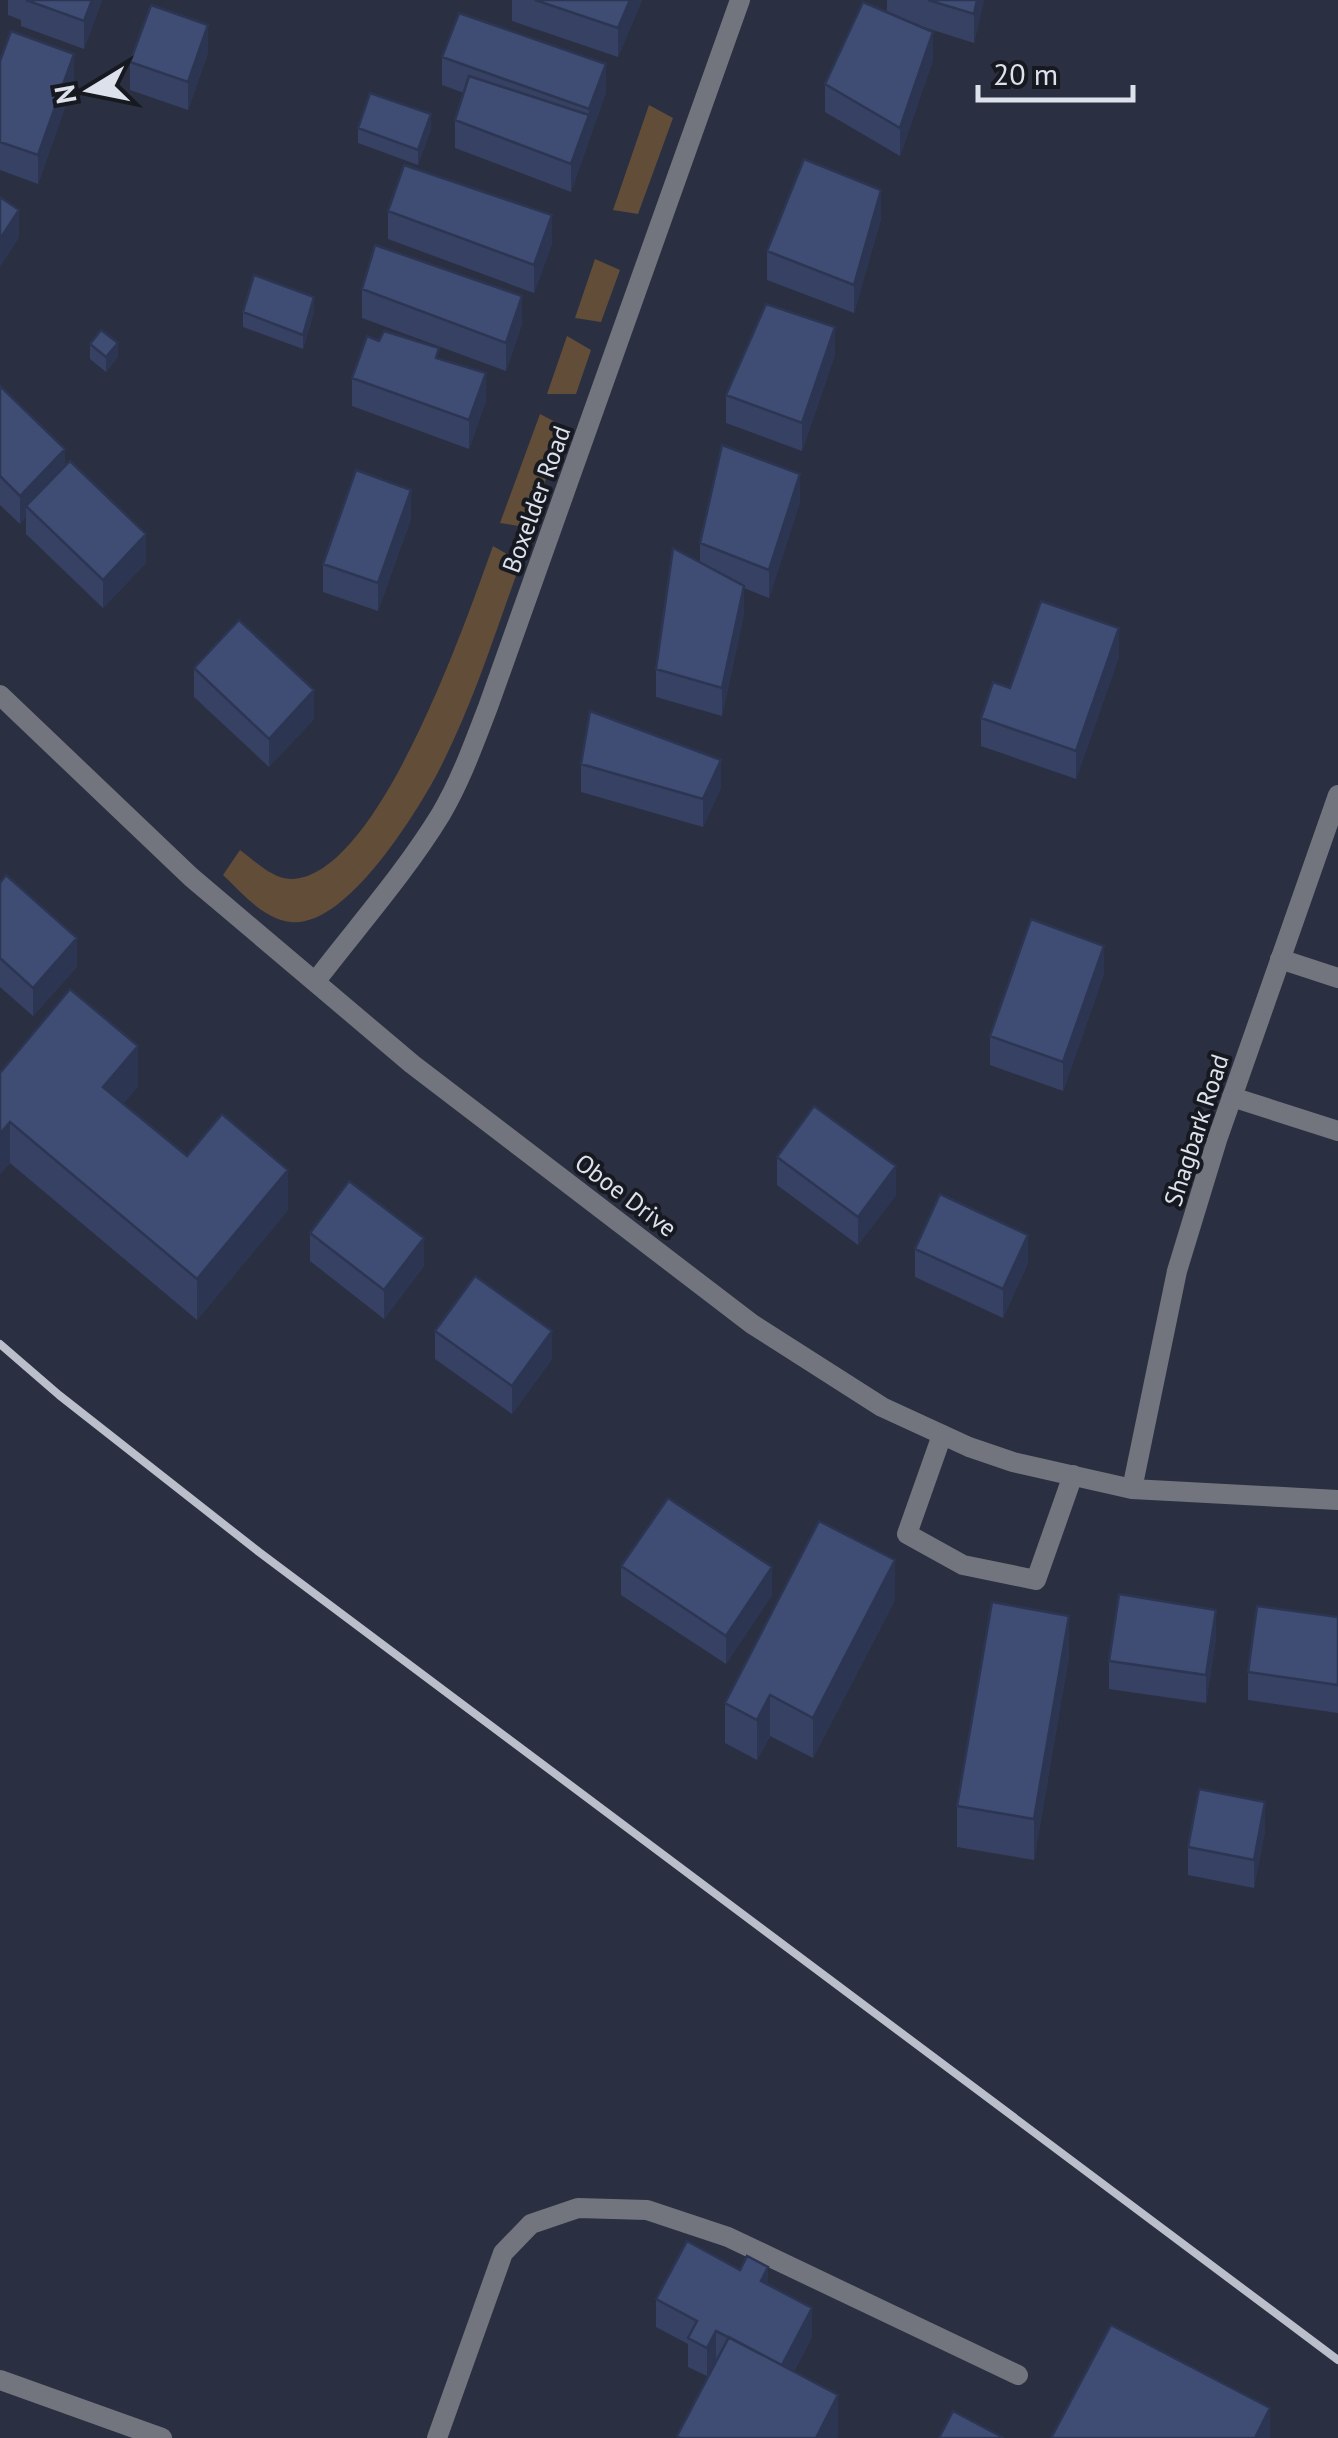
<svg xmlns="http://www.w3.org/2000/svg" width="1338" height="2438" font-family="'PT Sans',sans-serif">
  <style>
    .grass { fill: #624d38 }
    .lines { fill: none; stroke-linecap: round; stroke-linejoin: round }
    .service { stroke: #72757e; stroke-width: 20 }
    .minor { stroke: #72757e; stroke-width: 20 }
    .rail { stroke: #bbbfcb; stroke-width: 8 }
    .wall { fill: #364164 }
    .shaded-wall { fill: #2c3551 }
    .building { fill: #3f4c74; stroke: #2c3551; stroke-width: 2.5 }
    .labels { text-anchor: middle; stroke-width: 8; stroke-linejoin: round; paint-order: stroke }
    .street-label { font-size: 25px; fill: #dde1ec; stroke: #161920 }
  </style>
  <rect width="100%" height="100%" fill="#2a3041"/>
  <!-- grass -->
  <path class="grass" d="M 649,105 L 673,118 L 638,214 L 613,210 Z
    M 595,259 L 620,270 L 601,322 L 575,318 Z
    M 567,336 L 591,350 L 576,394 L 547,394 Z
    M 540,414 L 565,427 L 539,498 L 543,500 L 531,528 L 500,523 Z
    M 493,546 L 521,562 C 495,633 472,708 436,776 C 413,818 345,928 291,922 C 263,919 242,893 223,875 L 240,850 C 255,861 273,880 293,879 C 380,874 467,618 493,546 Z"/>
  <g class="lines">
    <!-- service -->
    <path class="service" d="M 1280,959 L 1338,978
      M 1232,1097 L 1338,1131
      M 942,1435 L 907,1534 L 963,1565 L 1036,1580 L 1073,1475
      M 0,2380 L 162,2438
      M 437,2438 L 503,2253 L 531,2224 L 578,2208 L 647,2210 L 728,2237 L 1018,2375"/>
    <!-- minor -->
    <path class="minor" d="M 0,695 L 191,877 L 412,1064 L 752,1324 L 882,1407 L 969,1447 L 1013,1462 L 1132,1489 L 1338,1500
      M 315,982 C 357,927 405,873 441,814 C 461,780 474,743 488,707 L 740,0
      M 1132,1489 L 1177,1271 L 1217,1140 L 1338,795"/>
    <!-- rail -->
    <path class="rail" d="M 0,1344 L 59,1395 L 259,1552 L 1338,2360"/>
  </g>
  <!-- wall -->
  <path class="wall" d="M 8,0 L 102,0 L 84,49 L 21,26 L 21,20 L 8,15 Z
    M 512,0 L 642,0 L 618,57 L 512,21 Z
    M 887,0 L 984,0 L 974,43 L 917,25 L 933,60 L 900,156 L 825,112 L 825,84 L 887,12 Z
    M 208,53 L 188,110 L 130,90 L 130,62 Z
    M 442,57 L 606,92 L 571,192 L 455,148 L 455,120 L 464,93 L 442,85 Z
    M 0,61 L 74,82 L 38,184 L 0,170 Z
    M 358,128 L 431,129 L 418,165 L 358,143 Z
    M 388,211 L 552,244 L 534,293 L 388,239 Z
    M 881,219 L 854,313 L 767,280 L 767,251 Z
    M 362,289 L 522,324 L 506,371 L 362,318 Z
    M 243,312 L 314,312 L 303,349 L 243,327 Z
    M 90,344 L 118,357 L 106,372 L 90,359 Z
    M 835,355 L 802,451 L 726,423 L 726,395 Z
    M 439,359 L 486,401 L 469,449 L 352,406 L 352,378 Z
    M 0,386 L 146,563 L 103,608 L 26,534 L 26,517 L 20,524 L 0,505 Z
    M 800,502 L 769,598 L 744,588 L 744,614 L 722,716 L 656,697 L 656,669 L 700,562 L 700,543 Z
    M 411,519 L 378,611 L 323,592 L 323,564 Z
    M 1119,657 L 1076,779 L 981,746 L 981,718 L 1010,688 Z
    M 194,668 L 314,719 L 269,767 L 194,697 Z
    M 581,764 L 721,788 L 703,827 L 581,792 Z
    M 0,883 L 77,967 L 33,1016 L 0,987 Z
    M 1104,974 L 1063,1091 L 990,1065 L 990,1036 Z
    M 0,1073 L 138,1086 L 123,1104 L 187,1156 L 288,1210 L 197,1320 L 10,1163 L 0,1174 Z
    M 777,1157 L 896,1195 L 858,1245 L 777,1185 Z
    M 310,1233 L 424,1266 L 384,1319 L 310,1261 Z
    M 915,1249 L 1028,1263 L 1003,1318 L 915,1277 Z
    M 435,1331 L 552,1359 L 512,1414 L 435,1359 Z
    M 621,1566 L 772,1595 L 726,1664 L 621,1595 Z
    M 895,1600 L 813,1758 L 770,1736 L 757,1760 L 725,1743 L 725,1703 Z
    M 1338,1617 L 1338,1713 L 1248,1700 L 1248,1672 Z
    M 1216,1638 L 1206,1703 L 1109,1689 L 1109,1661 Z
    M 1069,1656 L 1034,1860 L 957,1847 L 957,1806 Z
    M 1265,1831 L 1254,1888 L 1188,1875 L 1188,1847 Z
    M 768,2285 L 812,2337 L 794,2371 L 838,2435 L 837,2438 L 677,2438 L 716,2360 L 707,2376 L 688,2367 L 688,2344 L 656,2327 L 656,2299 Z"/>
  <!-- shaded-wall -->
  <path class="shaded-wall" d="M 92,0 L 102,0 L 84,49 L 84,21 Z
    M 630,0 L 642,0 L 618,57 L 618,28 Z
    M 977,0 L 984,0 L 974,43 L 974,14 Z
    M 208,25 L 208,53 L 188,110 L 188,82 Z
    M 933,32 L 933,60 L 900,156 L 900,128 Z
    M 74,54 L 74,82 L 38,184 L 38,155 Z
    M 606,64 L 606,92 L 571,192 L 571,164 Z
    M 431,114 L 431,129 L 418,165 L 418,150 Z
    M 881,190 L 881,219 L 854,313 L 854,285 Z
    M 19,210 L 19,238 L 0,267 L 0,239 Z
    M 552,215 L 552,244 L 534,293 L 534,265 Z
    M 522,296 L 522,324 L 506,371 L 506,343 Z
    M 314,297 L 314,312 L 303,349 L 303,335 Z
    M 835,327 L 835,355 L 802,451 L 802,423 Z
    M 118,343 L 118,357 L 106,372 L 106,357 Z
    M 486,373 L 486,401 L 469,449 L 469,420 Z
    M 65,449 L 65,477 L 26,506 L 26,517 L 20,524 L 20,496 Z
    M 800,474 L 800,502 L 769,598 L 769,570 Z
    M 411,490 L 411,519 L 378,611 L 378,583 Z
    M 146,534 L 146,563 L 103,608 L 103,580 Z
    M 744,586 L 744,614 L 722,716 L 722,688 Z
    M 1119,628 L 1119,657 L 1076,779 L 1076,751 Z
    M 314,690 L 314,719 L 269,767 L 269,739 Z
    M 721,760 L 721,788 L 703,827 L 703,799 Z
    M 77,938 L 77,967 L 33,1016 L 33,988 Z
    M 1104,946 L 1104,974 L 1063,1091 L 1063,1062 Z
    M 138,1046 L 138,1086 L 103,1128 L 103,1087 Z
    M 10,1122 L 10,1163 L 0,1174 L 0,1134 Z
    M 896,1166 L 896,1195 L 858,1245 L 858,1217 Z
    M 288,1170 L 288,1210 L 197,1320 L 197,1279 Z
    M 1028,1235 L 1028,1263 L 1003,1318 L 1003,1289 Z
    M 424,1238 L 424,1266 L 384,1319 L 384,1290 Z
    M 552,1331 L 552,1359 L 512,1414 L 512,1386 Z
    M 895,1560 L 895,1600 L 813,1758 L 813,1718 Z
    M 772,1567 L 772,1595 L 726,1664 L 726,1636 Z
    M 1216,1610 L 1216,1638 L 1206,1703 L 1206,1675 Z
    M 1069,1616 L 1069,1656 L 1034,1860 L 1034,1819 Z
    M 770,1695 L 770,1736 L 757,1760 L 757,1720 Z
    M 1265,1802 L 1265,1831 L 1254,1888 L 1254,1860 Z
    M 768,2267 L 768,2296 L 761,2281 Z
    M 812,2308 L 812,2337 L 781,2394 L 781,2366 Z
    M 716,2331 L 716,2360 L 707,2376 L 707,2348 Z
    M 838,2395 L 838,2435 L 837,2438 L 816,2438 Z
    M 1270,2408 L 1270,2438 L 1255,2438 Z"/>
  <!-- building -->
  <path class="building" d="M 26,0 L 92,0 L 84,21 Z
    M 535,0 L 630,0 L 618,28 Z
    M 928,0 L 977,0 L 974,14 Z
    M 863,2 L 933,32 L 900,128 L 825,84 Z
    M 151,5 L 208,25 L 188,82 L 130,62 Z
    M 459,13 L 606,64 L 589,109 L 442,57 Z
    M 11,31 L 74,54 L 38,155 L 0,142 L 0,61 Z
    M 469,76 L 589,115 L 571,164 L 455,120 Z
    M 370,93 L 431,114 L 418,150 L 358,128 Z
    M 804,159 L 881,190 L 854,285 L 767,251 Z
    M 404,165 L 552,215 L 534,265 L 388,211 Z
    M 0,197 L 19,210 L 0,239 Z
    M 375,245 L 522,296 L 506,343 L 362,289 Z
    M 254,275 L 314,297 L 303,335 L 243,312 Z
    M 766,304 L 835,327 L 802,423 L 726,395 Z
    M 101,330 L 118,343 L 106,357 L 90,344 Z
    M 384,331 L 439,348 L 436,358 L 486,373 L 469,420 L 352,378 L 367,336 L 379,341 Z
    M 0,386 L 65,449 L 20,496 L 0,476 Z
    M 722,445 L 800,474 L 769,570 L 700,543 Z
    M 70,461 L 146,534 L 103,580 L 26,506 Z
    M 356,470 L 411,490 L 378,583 L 323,564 Z
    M 673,548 L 744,586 L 722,688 L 656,669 Z
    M 1041,601 L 1119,628 L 1076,751 L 981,718 L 993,682 L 1010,688 Z
    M 239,620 L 314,690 L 269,739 L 194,668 Z
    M 590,711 L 721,760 L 703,799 L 581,764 Z
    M 6,875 L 77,938 L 33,988 L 0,958 L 0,883 Z
    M 1031,919 L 1104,946 L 1063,1062 L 990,1036 Z
    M 70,989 L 138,1046 L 103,1087 L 187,1156 L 222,1114 L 288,1170 L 197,1279 L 10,1122 L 0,1134 L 0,1073 Z
    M 814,1106 L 896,1166 L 858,1217 L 777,1157 Z
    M 349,1181 L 424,1238 L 384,1290 L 310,1233 Z
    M 940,1194 L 1028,1235 L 1003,1289 L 915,1249 Z
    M 475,1276 L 552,1331 L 512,1386 L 435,1331 Z
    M 668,1498 L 772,1567 L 726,1636 L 621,1566 Z
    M 819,1521 L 895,1560 L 813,1718 L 770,1695 L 757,1720 L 725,1703 Z
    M 1119,1594 L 1216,1610 L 1206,1675 L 1109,1661 Z
    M 992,1602 L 1069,1616 L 1034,1819 L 957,1806 Z
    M 1257,1606 L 1338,1617 L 1338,1685 L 1248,1672 Z
    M 1199,1789 L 1265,1802 L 1254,1860 L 1188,1847 Z
    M 687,2241 L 740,2270 L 747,2256 L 768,2267 L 761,2281 L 812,2308 L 782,2365 L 716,2331 L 707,2348 L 688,2338 L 697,2321 L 656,2299 Z
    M 1111,2325 L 1270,2408 L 1255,2438 L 1051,2438 Z
    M 729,2337 L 838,2395 L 816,2438 L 681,2438 L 677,2436 Z
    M 953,2411 L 1004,2438 L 939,2438 Z"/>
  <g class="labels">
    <!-- street labels -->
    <g class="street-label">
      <text transform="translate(536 499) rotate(-70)" y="9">Boxelder Road</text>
      <text transform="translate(1196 1130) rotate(-72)" y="9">Shagbark Road</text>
      <text transform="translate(626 1195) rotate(37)" y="9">Oboe Drive</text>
    </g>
  </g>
  <!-- north arrow -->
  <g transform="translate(90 90) rotate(260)" stroke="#161920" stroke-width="8" paint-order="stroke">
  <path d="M0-8L18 38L0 25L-18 38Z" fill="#dde1ec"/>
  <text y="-15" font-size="28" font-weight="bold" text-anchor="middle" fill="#dde1ec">N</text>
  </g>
  <!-- scale -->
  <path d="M978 85v15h155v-15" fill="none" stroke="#dde1ec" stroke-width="5"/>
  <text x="993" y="85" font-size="30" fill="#dde1ec" stroke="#161920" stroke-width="8" paint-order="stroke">20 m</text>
</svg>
